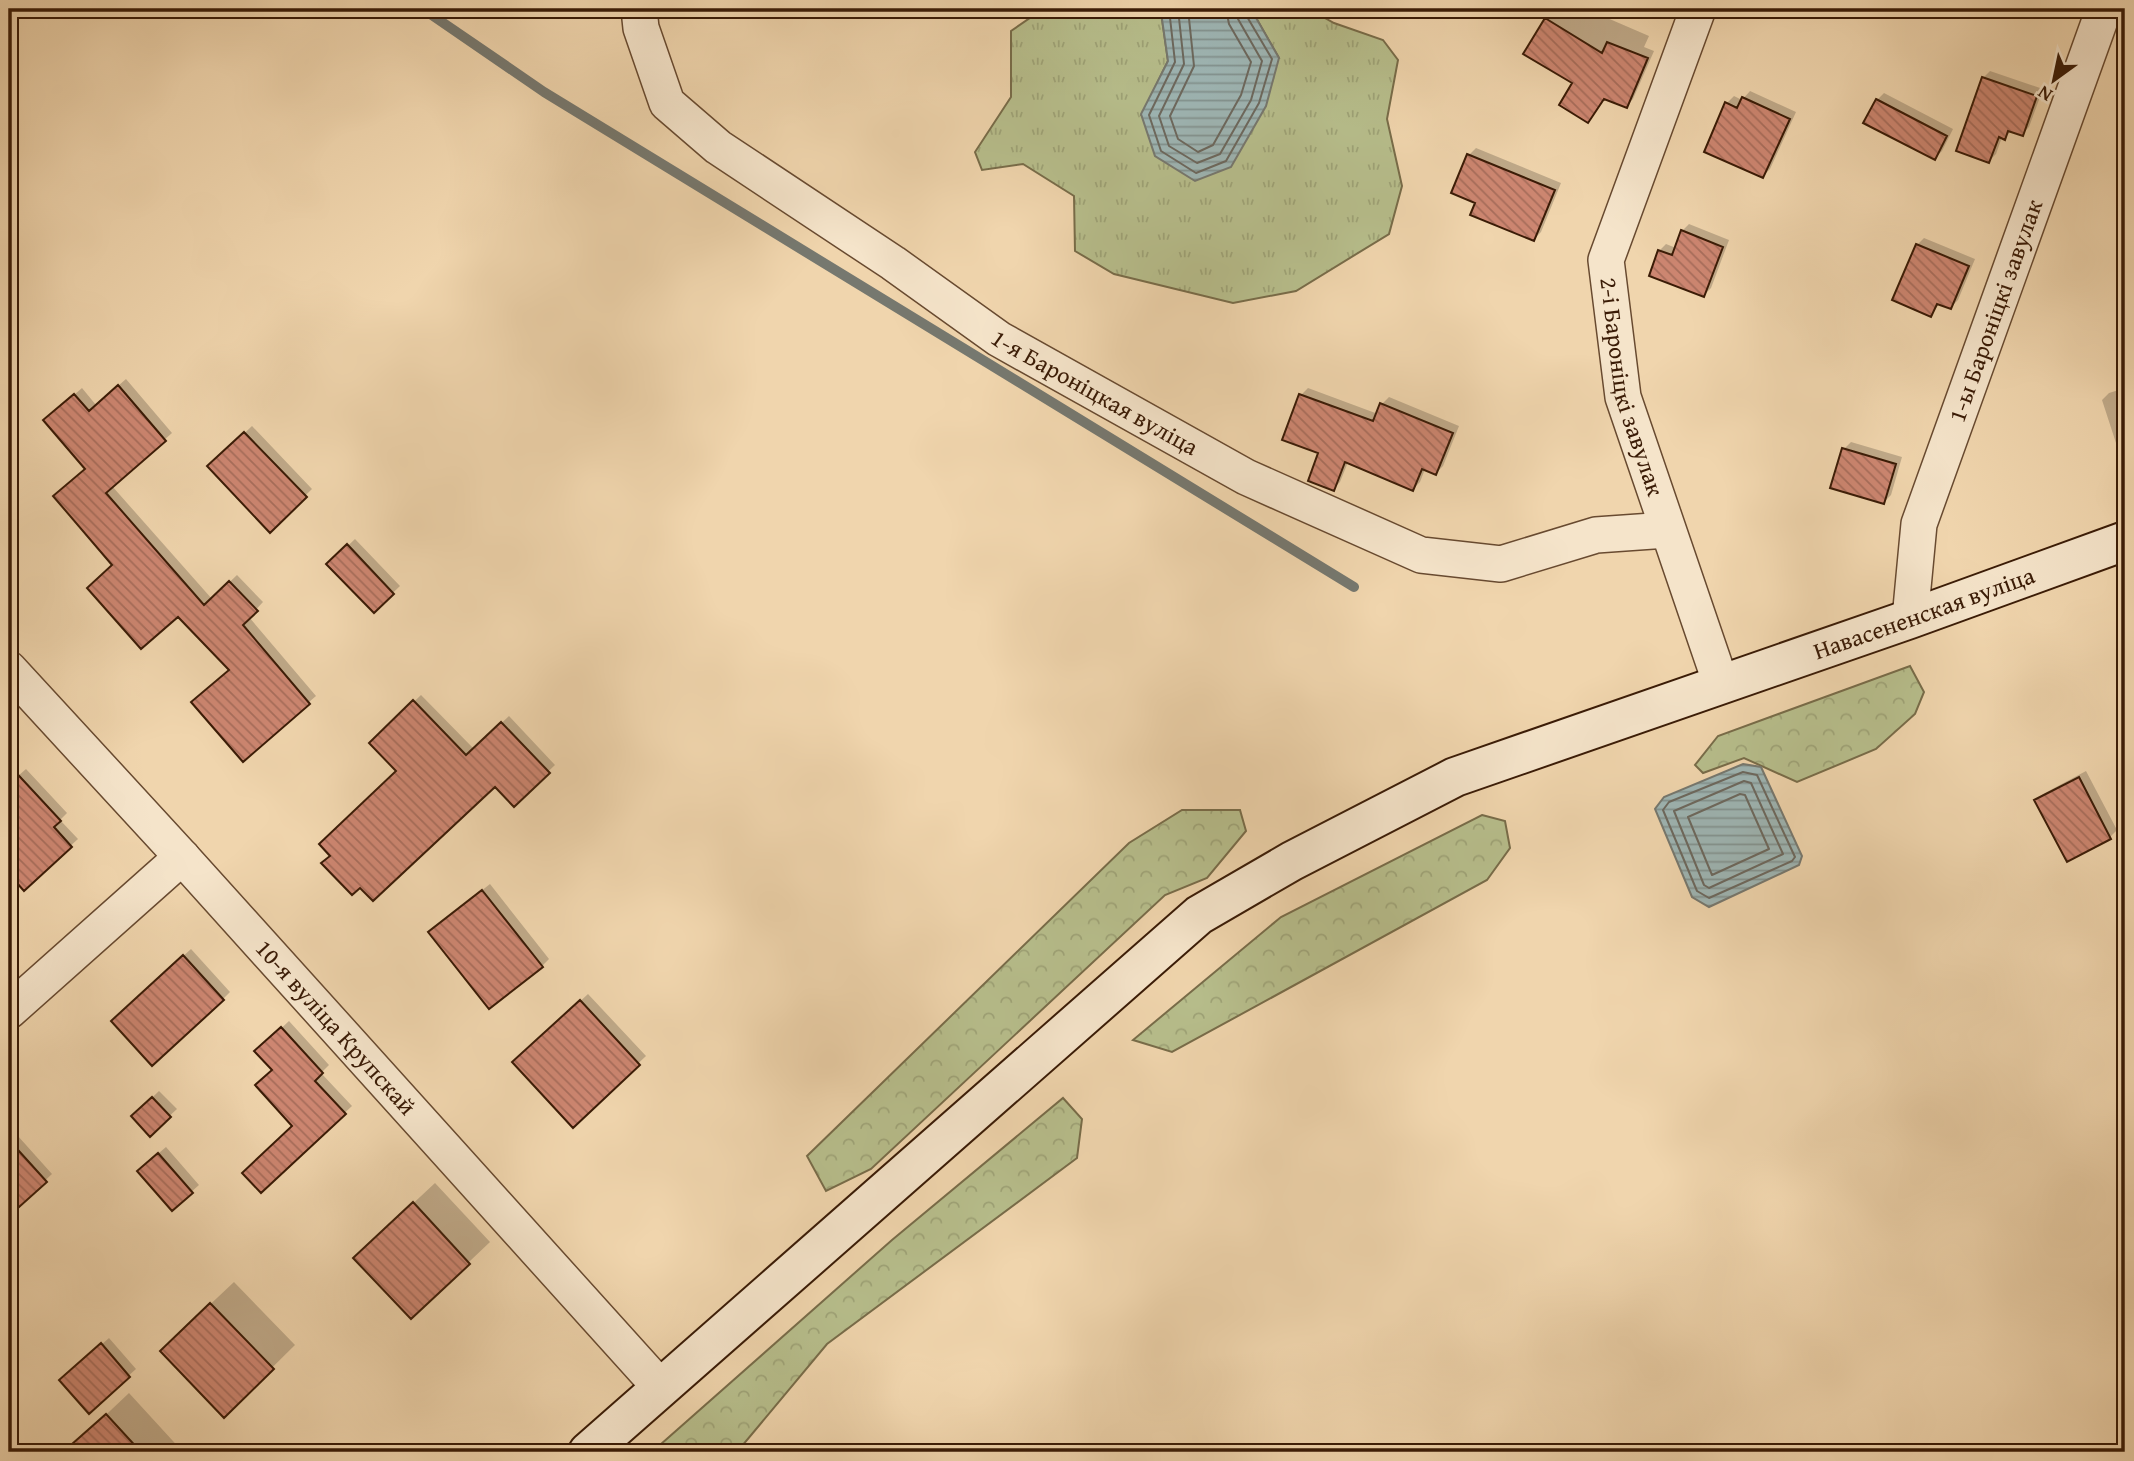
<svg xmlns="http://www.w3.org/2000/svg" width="2134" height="1461" font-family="'Gentium Book Plus',serif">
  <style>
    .grass { fill: url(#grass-tufts); stroke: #786c49; stroke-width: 2 }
    .forest { fill: url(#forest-crowns); stroke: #786c49; stroke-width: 2 }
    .water { fill: url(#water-rules); stroke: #76786f; stroke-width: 2 }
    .shadow { fill: #0003 }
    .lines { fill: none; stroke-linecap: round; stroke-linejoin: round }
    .shore { stroke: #6c685e; stroke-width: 2 }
    .stream { stroke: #76786f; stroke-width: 10 }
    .building { fill: url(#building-back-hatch); stroke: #3a1b06; stroke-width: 2 }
    .street-casing { stroke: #684a30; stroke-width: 38 }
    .secondary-casing { stroke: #3a1b06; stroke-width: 42 }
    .street { stroke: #f5e4ca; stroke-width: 35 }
    .secondary { stroke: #f5e4ca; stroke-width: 38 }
    .labels { text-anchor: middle; stroke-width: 6; stroke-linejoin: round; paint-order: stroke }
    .street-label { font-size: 24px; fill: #3a1b06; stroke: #f5e4ca }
  </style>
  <defs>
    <pattern id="grass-tufts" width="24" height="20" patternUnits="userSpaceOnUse" patternTransform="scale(1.75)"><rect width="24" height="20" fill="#b7be8c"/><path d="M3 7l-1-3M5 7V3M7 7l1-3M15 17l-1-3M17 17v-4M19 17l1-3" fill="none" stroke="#9ea377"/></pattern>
    <pattern id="forest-crowns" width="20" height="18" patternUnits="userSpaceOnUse" patternTransform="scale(1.75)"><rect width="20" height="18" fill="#b7be8c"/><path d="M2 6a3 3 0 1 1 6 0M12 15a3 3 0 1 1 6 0" fill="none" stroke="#9ea377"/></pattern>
    <pattern id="water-rules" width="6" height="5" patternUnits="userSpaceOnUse" patternTransform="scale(1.75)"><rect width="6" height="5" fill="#9eb6b5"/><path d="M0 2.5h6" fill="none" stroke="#829391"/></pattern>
    <pattern id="building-back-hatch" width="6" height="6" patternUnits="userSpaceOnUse" patternTransform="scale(1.75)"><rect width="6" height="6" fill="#cd8671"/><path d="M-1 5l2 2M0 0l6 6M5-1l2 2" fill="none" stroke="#a76d5b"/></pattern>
  </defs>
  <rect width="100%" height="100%" fill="#f0d5ad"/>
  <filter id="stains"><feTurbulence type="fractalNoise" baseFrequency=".00286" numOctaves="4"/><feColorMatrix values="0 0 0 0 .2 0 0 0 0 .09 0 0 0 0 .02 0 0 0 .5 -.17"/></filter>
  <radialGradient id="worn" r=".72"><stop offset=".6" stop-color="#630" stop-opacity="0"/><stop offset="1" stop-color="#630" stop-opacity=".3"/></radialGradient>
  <!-- grass -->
  <path class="grass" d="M 1043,9 L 1138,9 L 1161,12 L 1168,61 L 1142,114 L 1279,58 L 1251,9 L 1309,9 L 1334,23 L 1383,40 L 1398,60 L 1387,119 L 1402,186 L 1389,234 L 1296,291 L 1233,303 L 1114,274 L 1075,251 L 1074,196 L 1023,164 L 982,170 L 975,152 L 1011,97 L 1011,31 Z"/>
  <!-- forest -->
  <path class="forest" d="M 1910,666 L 1924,692 L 1915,714 L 1876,749 L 1797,782 L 1744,758 L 1703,773 L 1695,765 L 1718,736 Z
    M 1182,810 L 1240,810 L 1246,831 L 1207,878 L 1165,895 L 871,1169 L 826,1191 L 807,1156 L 1129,843 Z
    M 1482,815 L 1505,821 L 1510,848 L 1487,880 L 1172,1052 L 1133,1040 L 1281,917 Z
    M 1063,1098 L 1082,1119 L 1077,1158 L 827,1344 L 737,1452 L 652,1452 L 892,1240 Z"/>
  <!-- water -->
  <path class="water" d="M 1164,9 L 1251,9 L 1279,58 L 1266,106 L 1231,167 L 1195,181 L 1155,156 L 1141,114 L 1168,61 L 1161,12 Z
    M 1743,764 L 1761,767 L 1802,856 L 1799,865 L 1709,907 L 1692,897 L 1655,809 L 1664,797 Z"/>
  <!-- shadow -->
  <path class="shadow" d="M 1551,9 L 1610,9 L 1605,17 L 1649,36 L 1644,47 L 1654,51 L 1633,99 L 1626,106 L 1605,98 L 1588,121 L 1575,83 L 1526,53 Z
    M 1990,71 L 2043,89 L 2029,127 L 2022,134 L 2012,130 L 2005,138 L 2002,137 L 1996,154 L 1989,161 L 1983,78 Z
    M 1750,91 L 1796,112 L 1770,169 L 1763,176 L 1727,103 L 1734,96 L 1742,100 Z
    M 1884,93 L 1953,129 L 1942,151 L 1935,158 L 1877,100 Z
    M 1476,148 L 1561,183 L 1541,232 L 1534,239 L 1478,202 L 1454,192 L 1469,155 Z
    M 1689,224 L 1729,240 L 1711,288 L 1704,295 L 1659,251 L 1666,244 L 1676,248 L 1682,231 Z
    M 1924,238 L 1975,259 L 1958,300 L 1951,307 L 1940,303 L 1931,315 L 1917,245 Z
    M 9,317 L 13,319 L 9,332 Z
    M 126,379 L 172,433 L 112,486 L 212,599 L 237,575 L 263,602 L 249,617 L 316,696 L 243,759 L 231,670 L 178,614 L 114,565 L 87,468 L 52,414 L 82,388 L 96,405 Z
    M 1308,388 L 1378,414 L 1382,404 L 1389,397 L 1459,426 L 1443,466 L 1436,473 L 1425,469 L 1420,482 L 1413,489 L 1348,462 L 1340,482 L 1333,489 L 1321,452 L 1284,438 L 1301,395 Z
    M 2125,388 L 2125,440 L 2116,443 L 2102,400 L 2109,393 Z
    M 252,426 L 312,489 L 270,530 L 210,466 Z
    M 1851,442 L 1902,457 L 1891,495 L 1884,502 L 1844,449 Z
    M 355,539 L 400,586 L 374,611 L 329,564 Z
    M 421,695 L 474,749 L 509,716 L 555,765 L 514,804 L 495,784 L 332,855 L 398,771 L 371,743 Z
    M 26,769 L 67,813 L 60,820 L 78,839 L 24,888 L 9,872 L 9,784 Z
    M 2086,771 L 2117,830 L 2110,837 L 2067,860 L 2036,800 L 2043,794 Z
    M 490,884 L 549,959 L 542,966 L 437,926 Z
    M 191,949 L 230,992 L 223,999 L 120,1014 Z
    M 588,994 L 646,1056 L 573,1125 L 515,1062 Z
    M 289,1021 L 329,1065 L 321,1073 L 352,1106 L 261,1191 L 294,1126 L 274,1070 L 257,1051 Z
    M 159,1091 L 177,1109 L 150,1134 L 133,1116 Z
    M 9,1126 L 52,1174 L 9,1214 Z
    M 166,1147 L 199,1185 L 172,1209 L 146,1164 Z
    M 435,1183 L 490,1242 L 411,1317 L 376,1238 Z
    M 234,1282 L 295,1345 L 224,1415 L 184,1329 Z
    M 109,1338 L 136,1369 L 89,1411 L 68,1374 Z
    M 129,1393 L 183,1452 L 73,1452 L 78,1447 L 75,1444 Z"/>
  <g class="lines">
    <!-- shore -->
    <path class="shore" d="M 1169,9 L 1175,62 L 1149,115 L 1161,151 L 1196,173 L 1226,161 L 1259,103 L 1272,59 L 1246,15 L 1245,9
      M 1178,9 L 1184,64 L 1159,116 L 1169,146 L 1197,163 L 1220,154 L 1251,100 L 1262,61 L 1238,19 L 1236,9
      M 1188,9 L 1194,66 L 1170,116 L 1178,139 L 1198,152 L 1213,145 L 1241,95 L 1251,62 L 1229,24 L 1226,9
      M 1743,772 L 1757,775 L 1795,857 L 1792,861 L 1709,898 L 1697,891 L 1663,810 L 1669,802 Z
      M 1744,781 L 1751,783 L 1783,854 L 1709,888 L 1704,885 L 1674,811 Z
      M 1740,794 L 1745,795 L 1769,849 L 1712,875 L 1688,817 Z"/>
    <!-- stream -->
    <path class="stream" d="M 423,9 L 544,92 L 1354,587"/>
  </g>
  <!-- building -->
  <path class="building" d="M 1545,18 L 1602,53 L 1607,42 L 1648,58 L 1627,108 L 1604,99 L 1588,123 L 1559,105 L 1572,83 L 1523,54 Z
    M 1982,77 L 2037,96 L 2023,136 L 2008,131 L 2005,140 L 1999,137 L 1989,163 L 1956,151 Z
    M 1742,97 L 1790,119 L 1763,178 L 1704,152 L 1725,102 L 1737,108 Z
    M 1876,99 L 1947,136 L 1935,160 L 1863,123 Z
    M 1467,154 L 1555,190 L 1534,241 L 1470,215 L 1475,203 L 1451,193 Z
    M 1681,230 L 1723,247 L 1704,297 L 1649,276 L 1658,250 L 1672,255 Z
    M 1916,244 L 1969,266 L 1951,309 L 1937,304 L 1931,317 L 1892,300 Z
    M 118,385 L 166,441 L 106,493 L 204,605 L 229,581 L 258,611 L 243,625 L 310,704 L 243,762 L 191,702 L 229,670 L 178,617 L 141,649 L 87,588 L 112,565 L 53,496 L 85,469 L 43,420 L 74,394 L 89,411 Z
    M 1299,394 L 1373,421 L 1380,403 L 1453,433 L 1436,475 L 1422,469 L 1413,491 L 1345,462 L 1334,491 L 1308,481 L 1318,453 L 1282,440 Z
    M 244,432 L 307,497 L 270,533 L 207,466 Z
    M 1842,448 L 1896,464 L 1884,504 L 1830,488 Z
    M 347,544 L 394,594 L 374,613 L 326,564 Z
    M 413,700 L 466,755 L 501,722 L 550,773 L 514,807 L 495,787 L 373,901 L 360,888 L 352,895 L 321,863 L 330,856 L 319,844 L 396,771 L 369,743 Z
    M 9,765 L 61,821 L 54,827 L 72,847 L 24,891 L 9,874 Z
    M 2079,777 L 2111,839 L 2067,862 L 2034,800 Z
    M 482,890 L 543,967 L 489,1009 L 428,932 Z
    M 183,955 L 224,1000 L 152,1066 L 111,1021 Z
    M 580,1000 L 640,1065 L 573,1128 L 512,1062 Z
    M 281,1027 L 323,1073 L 315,1081 L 346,1114 L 261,1193 L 242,1173 L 292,1126 L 255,1085 L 272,1070 L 254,1051 Z
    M 152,1097 L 171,1117 L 150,1137 L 131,1116 Z
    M 9,1140 L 47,1182 L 9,1216 Z
    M 158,1153 L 193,1193 L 172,1211 L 137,1171 Z
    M 413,1202 L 470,1264 L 411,1319 L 353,1258 Z
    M 210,1303 L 274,1369 L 224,1418 L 160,1351 Z
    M 101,1343 L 130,1377 L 89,1414 L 59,1380 Z
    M 106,1414 L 141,1452 L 63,1452 Z"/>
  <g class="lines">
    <!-- street casing -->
    <g class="street-casing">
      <g id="street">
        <path id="s1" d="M 639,9 L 641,28 L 667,103 L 718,147 L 893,263 L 999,339 L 1246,477 L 1421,555 L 1501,564 L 1596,535 L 1667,530"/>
        <path id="s2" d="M 1698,9 L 1606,260 L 1623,397 L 1721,684"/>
        <path id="s3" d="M 1910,619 L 1919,524 L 2104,9"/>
        <path id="s4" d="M 9,669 L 182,857 L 661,1388"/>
        <path d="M 9,1011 L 182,857"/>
      </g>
    </g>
    <!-- secondary casing -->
    <g class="secondary-casing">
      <g id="secondary">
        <path id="s5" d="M 588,1452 L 1199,915 L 1292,861 L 1455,777 L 1910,619 L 2125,541"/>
      </g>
    </g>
    <!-- street -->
    <use href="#street" class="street"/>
    <!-- secondary -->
    <use href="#secondary" class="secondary"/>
  </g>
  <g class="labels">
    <!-- street labels -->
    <g class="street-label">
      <text dy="8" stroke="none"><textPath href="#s3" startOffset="322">1-ы Бароніцкі завулак</textPath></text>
      <text dy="8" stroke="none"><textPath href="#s2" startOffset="397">2-і Бароніцкі завулак</textPath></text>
      <text dy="8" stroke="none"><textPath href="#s1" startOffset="616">1-я Бароніцкая вуліца</textPath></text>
      <text dy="8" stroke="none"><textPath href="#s5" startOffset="1601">Навасененская вуліца</textPath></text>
      <text dy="8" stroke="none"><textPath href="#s4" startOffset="485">10-я вуліца Крупскай</textPath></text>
    </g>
  </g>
  <!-- margin -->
  <rect width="2134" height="1461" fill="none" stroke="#f0d5ad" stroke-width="35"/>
  <rect x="10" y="10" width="2113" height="1440" fill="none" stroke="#3a1b06" stroke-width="3.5"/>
  <rect x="18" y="18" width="2099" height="1426" fill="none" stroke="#3a1b06" stroke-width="2"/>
  <!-- north arrow -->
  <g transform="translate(2054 80) rotate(213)" stroke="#f5e4ca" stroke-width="5" paint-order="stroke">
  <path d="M0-5L12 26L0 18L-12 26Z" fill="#3a1b06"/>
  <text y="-10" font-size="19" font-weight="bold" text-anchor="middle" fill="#3a1b06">N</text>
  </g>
  <rect width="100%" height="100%" filter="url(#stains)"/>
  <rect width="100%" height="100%" fill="url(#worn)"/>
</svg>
